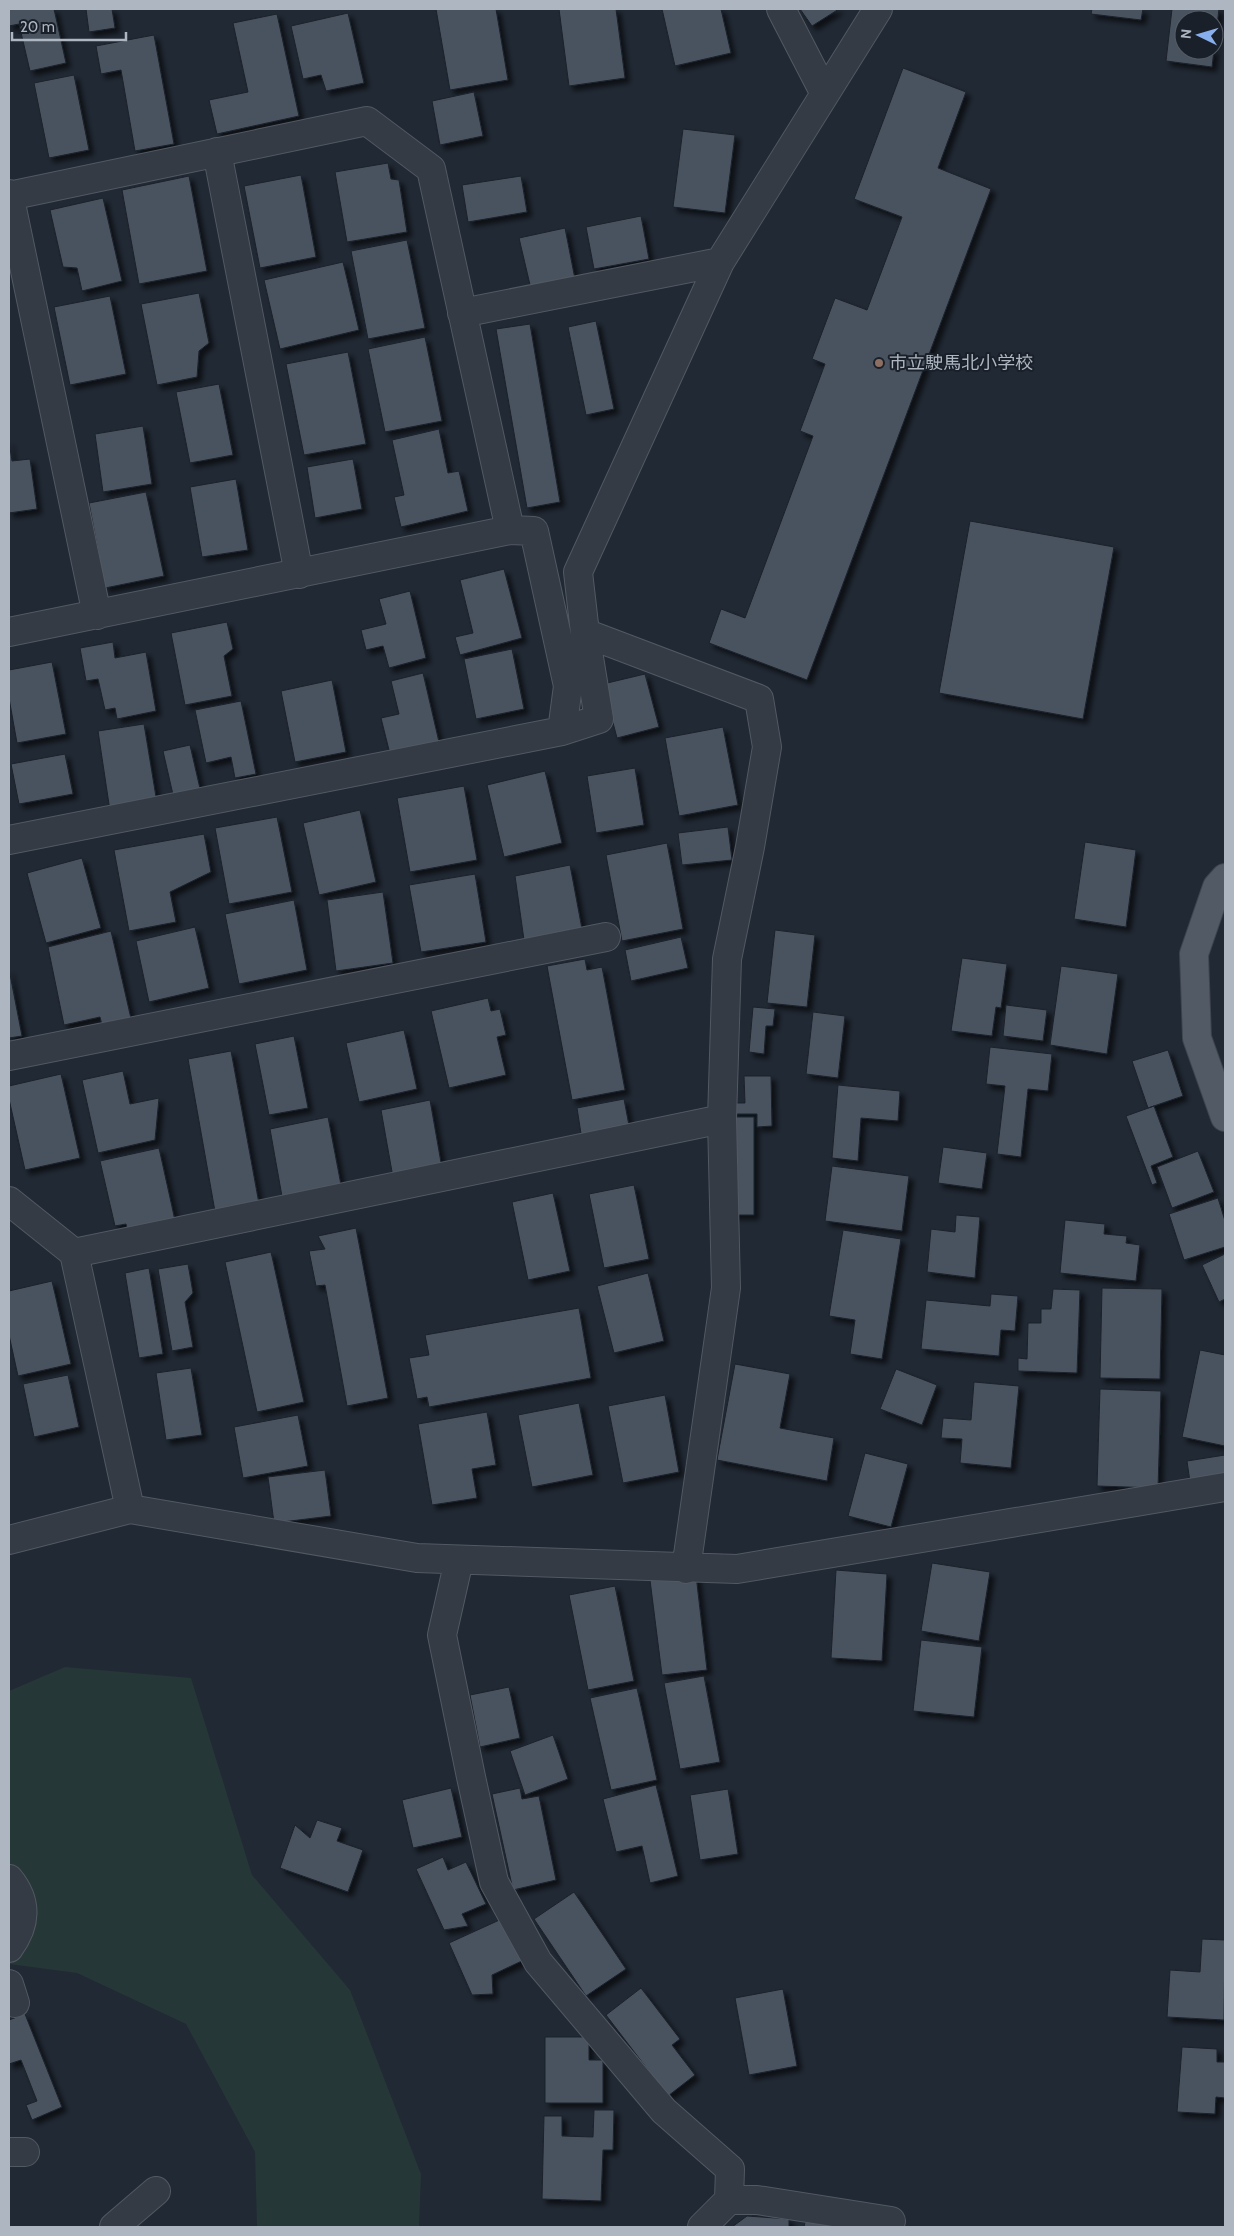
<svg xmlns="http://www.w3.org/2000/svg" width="1234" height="2236" font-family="Cabin,'Noto Sans JP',sans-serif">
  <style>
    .green { fill: #263737 }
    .building { fill: #495360; stroke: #1c222b; fill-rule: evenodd; filter: url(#shadow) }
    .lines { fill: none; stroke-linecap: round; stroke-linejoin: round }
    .minor-casing { stroke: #525963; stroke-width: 30 }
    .major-casing { stroke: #3e444e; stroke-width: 30 }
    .minor { stroke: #343b45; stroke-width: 28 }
    .major { stroke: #525a65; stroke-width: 28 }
    .education-dot { fill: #8d6e63; stroke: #1a2029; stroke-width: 2 }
    .labels { text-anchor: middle; stroke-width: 4; stroke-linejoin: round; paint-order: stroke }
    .poi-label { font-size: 18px; fill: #aeb6c2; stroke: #1a2029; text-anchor: start }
  </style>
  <defs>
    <filter id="shadow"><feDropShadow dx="4.5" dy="4.5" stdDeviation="2.5" flood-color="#0009"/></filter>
  </defs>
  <rect width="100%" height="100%" fill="#212934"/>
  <!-- green -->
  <path class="green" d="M 65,1667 L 191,1678 L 252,1875 L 350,1990 L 421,2174 L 419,2227 L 257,2227 L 255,2152 L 186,2024 L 77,1973 L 9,1964 L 9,1691 Z"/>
  <!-- building -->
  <path class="building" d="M 9,9 L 54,9 L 66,63 L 30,71 L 19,24 L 9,26 Z
    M 86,9 L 112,9 L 115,28 L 89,32 Z
    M 436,9 L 496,9 L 508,80 L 450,90 Z
    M 559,9 L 616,9 L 625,78 L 569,86 Z
    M 662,9 L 721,9 L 731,53 L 675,66 Z
    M 800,9 L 839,9 L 812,26 Z
    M 1092,9 L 1143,9 L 1141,20 L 1091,14 Z
    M 1172,9 L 1219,9 L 1212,67 L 1166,61 ZM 1184,20 L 1214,20 L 1214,50 L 1184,50 Z
    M 348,13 L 364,83 L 326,91 L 321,75 L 303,79 L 291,26 Z
    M 277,14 L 299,116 L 217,134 L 209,100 L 248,92 L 233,23 Z
    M 154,35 L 174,144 L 135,151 L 121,70 L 101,74 L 96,46 Z
    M 903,68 L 966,92 L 938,168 L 991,189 L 807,680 L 709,643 L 721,609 L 745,618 L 813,436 L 800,431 L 825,364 L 812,359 L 835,298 L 867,310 L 902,217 L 854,199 Z
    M 74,75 L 89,150 L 49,158 L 34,83 Z
    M 474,92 L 483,136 L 440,145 L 432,101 Z
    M 683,129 L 735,135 L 725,213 L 673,207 Z
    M 388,163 L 391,179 L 399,180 L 407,232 L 347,242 L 335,172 Z
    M 301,175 L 316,257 L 260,268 L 244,186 Z
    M 189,176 L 207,271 L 139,284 L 122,190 Z
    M 521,176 L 527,212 L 468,222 L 462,185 Z
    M 103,198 L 122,281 L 82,291 L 77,268 L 63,267 L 50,210 Z
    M 641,216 L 649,259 L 594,269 L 586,227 Z
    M 565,228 L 575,279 L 531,289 L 519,238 Z
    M 407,240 L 425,328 L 368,339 L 351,251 Z
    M 343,262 L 359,330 L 280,349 L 264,280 Z
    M 199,293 L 209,343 L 199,351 L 197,377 L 157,385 L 141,304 Z
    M 110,296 L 126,374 L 70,385 L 54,307 Z
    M 596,321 L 614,409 L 586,415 L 568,327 Z
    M 530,324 L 560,502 L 527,508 L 496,329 Z
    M 425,337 L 442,421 L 385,432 L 368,349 Z
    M 348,352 L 366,444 L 304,455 L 286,364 Z
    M 219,384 L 233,455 L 190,463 L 176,392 Z
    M 143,426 L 152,484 L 103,492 L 95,434 Z
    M 439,429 L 448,473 L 459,471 L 468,511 L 401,527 L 394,497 L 404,495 L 392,440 Z
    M 9,441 L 12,461 L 30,459 L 37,509 L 9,513 Z
    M 353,459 L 362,509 L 315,518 L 307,467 Z
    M 236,479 L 248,550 L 202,557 L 190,487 Z
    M 146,492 L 164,576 L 105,588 L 89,503 Z
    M 970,521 L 1114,547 L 1083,719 L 939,693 Z
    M 504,569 L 522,638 L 460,655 L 455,637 L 473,633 L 460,580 Z
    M 410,591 L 426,658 L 389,668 L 383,646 L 366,650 L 361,630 L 386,624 L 379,599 Z
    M 227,622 L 233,649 L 224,656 L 232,696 L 185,705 L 171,633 Z
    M 113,642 L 115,658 L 146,652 L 156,711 L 117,719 L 115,708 L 105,710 L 98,679 L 86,681 L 80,648 Z
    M 512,649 L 524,709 L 476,719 L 464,659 Z
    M 52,662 L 66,734 L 17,743 L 9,698 L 9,670 Z
    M 423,673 L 439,742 L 390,754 L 381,718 L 399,714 L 391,681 Z
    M 645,674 L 659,727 L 617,738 L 603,684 Z
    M 332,680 L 346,752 L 295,762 L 281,691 Z
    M 241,701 L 256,774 L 235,778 L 231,757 L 206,763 L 195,710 Z
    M 144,724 L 157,803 L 110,811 L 98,731 Z
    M 723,727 L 738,805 L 679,816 L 665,738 Z
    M 190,745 L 201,793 L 174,799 L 163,751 Z
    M 65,754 L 73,794 L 19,804 L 11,764 Z
    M 635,768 L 644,825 L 596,833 L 587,776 Z
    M 545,771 L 562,843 L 504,857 L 487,785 Z
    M 464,786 L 477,860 L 410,872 L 397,798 Z
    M 360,810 L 376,882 L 319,895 L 303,823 Z
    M 277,817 L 292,892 L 229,904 L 215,828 Z
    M 728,827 L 732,860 L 682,865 L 678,833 Z
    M 204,834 L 211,872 L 170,892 L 176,922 L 129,931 L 114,850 Z
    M 1085,842 L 1136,850 L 1126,927 L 1074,919 Z
    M 667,843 L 683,929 L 622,941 L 606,855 Z
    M 82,858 L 101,928 L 46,943 L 27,873 Z
    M 570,865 L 582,929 L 524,940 L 515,876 Z
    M 475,874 L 486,942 L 421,952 L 409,885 Z
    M 383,892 L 393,963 L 336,971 L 327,900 Z
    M 294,900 L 307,970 L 239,984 L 225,914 Z
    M 195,927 L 209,988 L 149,1002 L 136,941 Z
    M 775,930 L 815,935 L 807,1007 L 767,1003 Z
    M 111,931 L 132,1023 L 103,1029 L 100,1017 L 64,1025 L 48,947 Z
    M 681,937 L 688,968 L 631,981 L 625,950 Z
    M 962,958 L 1007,964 L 1001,1008 L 996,1007 L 992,1036 L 951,1031 Z
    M 585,959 L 587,970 L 602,967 L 625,1090 L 572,1100 L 547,966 Z
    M 1061,966 L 1118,974 L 1107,1054 L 1050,1045 Z
    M 9,969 L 22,1036 L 9,1038 Z
    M 488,998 L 491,1011 L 500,1009 L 506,1035 L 497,1037 L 506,1075 L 449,1088 L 431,1011 Z
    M 1006,1005 L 1047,1010 L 1043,1041 L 1003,1036 Z
    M 753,1007 L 775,1009 L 773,1026 L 766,1026 L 764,1054 L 749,1052 Z
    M 813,1012 L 845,1016 L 838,1078 L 806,1074 Z
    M 404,1030 L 417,1089 L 359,1102 L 346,1043 Z
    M 294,1036 L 308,1108 L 269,1115 L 255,1044 Z
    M 990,1047 L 1052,1054 L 1048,1091 L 1028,1089 L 1021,1157 L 997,1154 L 1005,1086 L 986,1084 Z
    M 1168,1050 L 1183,1096 L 1148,1108 L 1132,1061 Z
    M 231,1051 L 260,1209 L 216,1217 L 188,1059 Z
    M 123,1071 L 130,1104 L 159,1098 L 155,1140 L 98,1153 L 82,1080 Z
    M 61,1074 L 80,1158 L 25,1170 L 9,1099 L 9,1086 Z
    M 744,1076 L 771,1076 L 772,1126 L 757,1127 L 757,1114 L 732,1114 L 731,1103 L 745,1103 Z
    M 838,1085 L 900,1091 L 898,1121 L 861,1118 L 858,1161 L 832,1158 Z
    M 624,1099 L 630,1131 L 582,1140 L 577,1108 Z
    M 430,1100 L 443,1174 L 394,1183 L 381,1110 Z
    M 1154,1106 L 1173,1157 L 1151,1166 L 1157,1183 L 1152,1185 L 1126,1116 Z
    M 328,1117 L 342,1190 L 283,1202 L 270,1129 Z
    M 731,1117 L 754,1117 L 754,1215 L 730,1215 Z
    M 943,1147 L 987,1153 L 982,1189 L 938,1183 Z
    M 159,1148 L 176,1225 L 129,1236 L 126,1224 L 115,1226 L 100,1161 Z
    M 1198,1151 L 1214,1192 L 1172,1208 L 1157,1167 Z
    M 832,1166 L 909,1176 L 902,1231 L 825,1221 Z
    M 634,1185 L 649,1259 L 604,1268 L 589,1194 Z
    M 553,1193 L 570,1271 L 528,1280 L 512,1202 Z
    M 1218,1198 L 1225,1221 L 1225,1247 L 1184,1260 L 1169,1214 Z
    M 956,1215 L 980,1217 L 975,1278 L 927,1272 L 931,1229 L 955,1232 Z
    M 1065,1220 L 1105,1224 L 1104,1234 L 1127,1236 L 1126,1243 L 1140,1245 L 1136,1281 L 1060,1273 Z
    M 356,1228 L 388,1398 L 347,1406 L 325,1285 L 316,1286 L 309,1251 L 325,1249 L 318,1236 Z
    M 843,1230 L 901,1239 L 882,1359 L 850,1354 L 855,1320 L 829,1316 Z
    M 271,1252 L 304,1402 L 257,1412 L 225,1262 Z
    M 1225,1254 L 1225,1299 L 1219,1302 L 1202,1265 Z
    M 188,1264 L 193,1293 L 185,1302 L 193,1347 L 172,1351 L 158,1269 Z
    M 149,1268 L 163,1354 L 139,1358 L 125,1273 Z
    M 648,1273 L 664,1341 L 614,1353 L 597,1286 Z
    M 52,1281 L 71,1364 L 18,1376 L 9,1335 L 9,1291 Z
    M 1102,1288 L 1162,1289 L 1160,1379 L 1100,1378 Z
    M 1053,1289 L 1080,1290 L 1077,1373 L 1018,1371 L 1018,1358 L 1027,1359 L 1028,1323 L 1041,1323 L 1041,1309 L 1051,1309 Z
    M 991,1294 L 1018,1296 L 1015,1331 L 1001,1330 L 999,1356 L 921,1349 L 926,1300 L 990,1306 Z
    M 579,1308 L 591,1378 L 429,1407 L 427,1397 L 417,1399 L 409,1358 L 429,1355 L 425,1335 Z
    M 1200,1350 L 1225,1355 L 1225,1446 L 1182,1437 Z
    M 735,1364 L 790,1374 L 780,1428 L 834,1438 L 827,1481 L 717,1460 Z
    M 191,1368 L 202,1435 L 166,1440 L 156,1373 Z
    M 896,1369 L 937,1385 L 922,1425 L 880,1409 Z
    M 68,1375 L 79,1427 L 34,1437 L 23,1384 Z
    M 974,1382 L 1019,1386 L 1011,1468 L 960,1463 L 962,1439 L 941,1438 L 943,1418 L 971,1420 Z
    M 1100,1389 L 1161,1391 L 1158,1488 L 1097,1486 Z
    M 665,1395 L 679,1472 L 623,1483 L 608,1406 Z
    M 579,1403 L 593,1475 L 532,1487 L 518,1415 Z
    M 487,1412 L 496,1465 L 472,1469 L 477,1498 L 432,1505 L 418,1424 Z
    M 298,1415 L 308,1466 L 243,1478 L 234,1427 Z
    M 865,1453 L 908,1464 L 891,1527 L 848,1516 Z
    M 1225,1455 L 1225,1484 L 1191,1489 L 1187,1461 Z
    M 325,1470 L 331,1516 L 274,1523 L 268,1477 Z
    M 932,1563 L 990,1572 L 979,1641 L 921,1631 Z
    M 836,1570 L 887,1574 L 882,1661 L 831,1658 Z
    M 696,1575 L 707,1670 L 662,1675 L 650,1580 Z
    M 615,1586 L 634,1681 L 588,1690 L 569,1595 Z
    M 921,1640 L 982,1647 L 974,1717 L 913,1711 Z
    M 704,1676 L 720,1762 L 680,1769 L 664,1683 Z
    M 509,1687 L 520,1738 L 480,1747 L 470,1695 Z
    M 637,1688 L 657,1780 L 611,1790 L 590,1698 Z
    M 553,1735 L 568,1779 L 525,1795 L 510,1751 Z
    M 656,1785 L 678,1876 L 650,1883 L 642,1846 L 616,1852 L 603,1799 Z
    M 451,1788 L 462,1837 L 413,1848 L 402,1800 Z
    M 520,1788 L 522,1799 L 539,1796 L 556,1880 L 513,1890 L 492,1794 Z
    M 728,1789 L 738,1854 L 700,1860 L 690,1795 Z
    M 317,1820 L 342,1828 L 337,1841 L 363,1850 L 348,1892 L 280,1868 L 295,1825 L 310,1838 Z
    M 443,1857 L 448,1870 L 466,1862 L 486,1904 L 462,1914 L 468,1926 L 444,1930 L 416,1869 Z
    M 574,1892 L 626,1969 L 586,1996 L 534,1919 Z
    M 506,1917 L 526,1959 L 492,1975 L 493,1994 L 472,1995 L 449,1943 Z
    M 1202,1939 L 1225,1940 L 1224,2020 L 1167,2017 L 1170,1970 L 1200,1972 Z
    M 641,1988 L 680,2039 L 672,2045 L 695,2075 L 668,2096 L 606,2015 Z
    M 783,1989 L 797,2066 L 749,2075 L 735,1998 Z
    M 25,2014 L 62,2107 L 32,2120 L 26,2105 L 37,2101 L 21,2060 L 9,2064 L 9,2020 Z
    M 545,2037 L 589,2037 L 589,2060 L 603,2060 L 603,2103 L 545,2103 Z
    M 1182,2047 L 1217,2049 L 1217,2062 L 1225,2062 L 1225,2098 L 1216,2097 L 1215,2114 L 1177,2112 Z
    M 594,2110 L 614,2110 L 613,2150 L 603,2150 L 601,2201 L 542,2199 L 544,2116 L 562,2116 L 562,2136 L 593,2137 Z
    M 747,2216 L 789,2219 L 789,2227 L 732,2227 Z
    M 805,2222 L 855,2224 L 855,2227 L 804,2227 Z"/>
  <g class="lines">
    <!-- minor casing -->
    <g class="minor-casing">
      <path id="minor" d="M 781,9 L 825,94
        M 217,152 L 299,574
        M 9,194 L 97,615
        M 9,196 L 367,121 L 431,169 L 510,530
        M 462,313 L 720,262
        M 9,632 L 510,530 L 534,531 L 568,686 L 562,731
        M 585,633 L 759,699 L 767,747 L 750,847 L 727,959 L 722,1119 L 726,1288 L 686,1569
        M 9,840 L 562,731 L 599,719 L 585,633 L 578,572 L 720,262 L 878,9
        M 9,1056 L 606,937
        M 9,1201 L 74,1253 L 130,1509
        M 74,1253 L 722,1119
        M 9,1540 L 130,1509 L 417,1558 L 737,1569 L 1225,1487
        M 459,1560 L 442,1635 L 471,1777 L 494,1882 L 538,1962 L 664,2111 L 730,2169 L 729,2200
        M 9,1879 C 28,1902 26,1925 9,1948
        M 9,1984 L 15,2003
        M 9,2152 L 25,2152
        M 114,2227 L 156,2191
        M 702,2227 L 729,2200 L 757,2200 L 891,2221"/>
    </g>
    <!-- major casing -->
    <g class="major-casing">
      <path id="major" d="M 1225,878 L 1217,887 L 1194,954 L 1197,1038 L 1225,1117"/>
    </g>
    <!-- minor -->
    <use href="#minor" class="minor"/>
    <!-- major -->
    <use href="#major" class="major"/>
  </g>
  <!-- markers -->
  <circle class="education-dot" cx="879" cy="363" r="5"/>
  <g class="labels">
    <!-- poi labels -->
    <g class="poi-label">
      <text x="889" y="369">市立駛馬北小学校</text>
    </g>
  </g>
  <!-- border -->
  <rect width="1234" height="2236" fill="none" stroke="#aeb6c2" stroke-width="20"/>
  <!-- north arrow -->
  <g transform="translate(1199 35) rotate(275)"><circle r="24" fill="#1a2029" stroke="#555c66"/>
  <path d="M0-4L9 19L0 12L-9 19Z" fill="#88afed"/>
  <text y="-8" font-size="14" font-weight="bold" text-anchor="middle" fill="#aeb6c2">N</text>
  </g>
  <!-- scale -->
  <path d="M12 32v8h114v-8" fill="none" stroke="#aeb6c2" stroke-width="2.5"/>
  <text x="20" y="32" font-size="15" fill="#aeb6c2" stroke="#1a2029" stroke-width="4" paint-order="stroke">20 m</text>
</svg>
